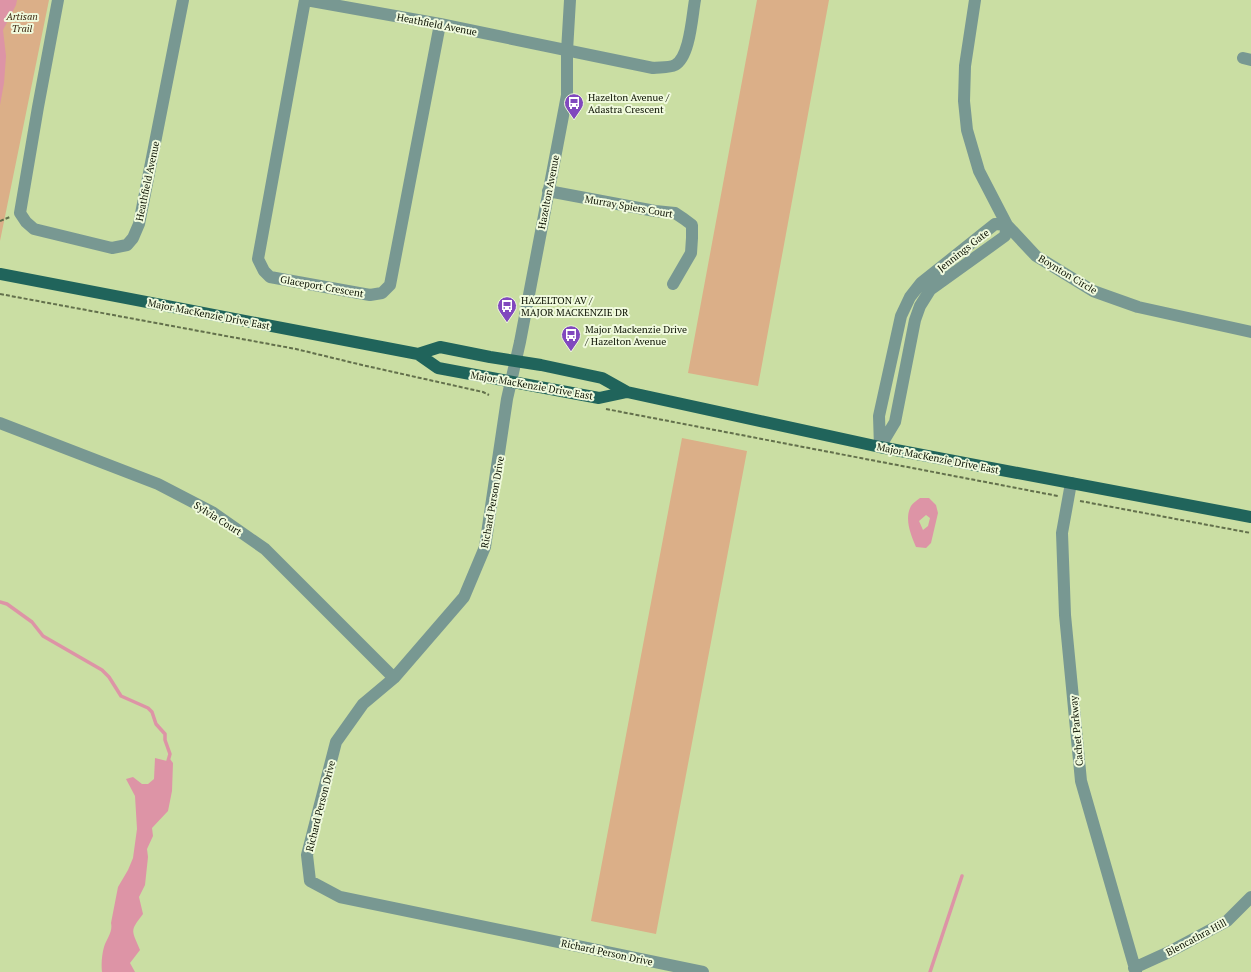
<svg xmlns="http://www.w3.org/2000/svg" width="1251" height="972" font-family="'PT Serif',serif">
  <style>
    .green { fill: #dbaf88 }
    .water { fill: #dd94a6; fill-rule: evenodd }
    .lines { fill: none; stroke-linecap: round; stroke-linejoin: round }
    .stream { stroke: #dd94a6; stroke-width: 3.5 }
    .path { stroke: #63704c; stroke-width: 2; stroke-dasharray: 4 2; stroke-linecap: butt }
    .street { stroke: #789892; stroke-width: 12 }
    .primary { stroke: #20645b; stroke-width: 12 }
    .labels { text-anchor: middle; stroke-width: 4; stroke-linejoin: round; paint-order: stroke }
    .park-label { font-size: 10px; font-style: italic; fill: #3f2912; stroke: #f0fadd }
    .street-label { font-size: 10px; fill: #0a1000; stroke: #f0fadd }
    .poi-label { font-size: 10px; fill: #0a1000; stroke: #f0fadd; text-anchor: start }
  </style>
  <rect width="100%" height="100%" fill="#cadea3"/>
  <!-- green -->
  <path class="green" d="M 0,0 L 49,0 L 0,241 Z
    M 757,0 L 829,0 L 758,386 L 688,373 Z
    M 682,438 L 747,451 L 656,934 L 591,921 Z"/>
  <!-- water -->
  <path class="water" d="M 0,0 L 17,0 L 16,5 L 3,30 L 6,56 L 4,83 L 0,105 Z
    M 920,498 L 929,498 L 936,505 L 938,513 L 931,543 L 926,548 L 916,547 C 911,535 904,519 911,506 C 913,503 917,500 920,498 ZM 926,515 L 930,518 L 928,526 L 923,530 L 919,521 Z
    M 155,758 L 167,761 L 170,759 L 173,763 L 172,791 L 168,811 L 152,828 L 153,836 L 147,849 L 148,857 L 145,885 L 139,897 L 143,914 C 129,932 132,930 140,950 L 130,963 L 135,972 L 102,972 C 101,964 102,954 104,947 C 107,938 113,932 111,923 L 118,887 L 128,870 L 133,858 L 137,829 L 135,796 L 126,779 L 133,777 L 142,784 L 148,784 L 154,779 Z"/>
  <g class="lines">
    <!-- stream -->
    <path class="stream" d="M 0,602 L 7,604 L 32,622 L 43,636 L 102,670 L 109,677 L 121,696 L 148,708 L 152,712 L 156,724 L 165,734 L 165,740 L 170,754 L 168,761
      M 930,972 L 962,876"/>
    <!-- path -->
    <path class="path" d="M 0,221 L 10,217
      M 0,294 L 296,349 L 362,365 L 483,392 L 489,395
      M 606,409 L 1058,496
      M 1080,501 L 1251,533"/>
    <!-- street -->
    <path class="street" d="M 58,0 L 38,107 L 20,213 L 26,222 L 34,229 L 112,248 L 127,245 L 133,238 L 139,224 L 183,0
      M 305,0 L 258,259 L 264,271 L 270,277 L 370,295 L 382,293 L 390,285 L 440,24
      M 306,0 L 440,24 L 653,68 C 659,67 669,68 675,65 C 690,57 692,16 695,0
      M 570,0 L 567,51 L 567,95 L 520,342 L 507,399 L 485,547 L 464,597 L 394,678 L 363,704 L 336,742 L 307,855 L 310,881 L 340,897 L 703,972
      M 975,0 L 965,66 L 964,101 L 967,130 L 979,171 L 1007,225 L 1036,256 L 1093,291 L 1138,307 L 1251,332
      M 1243,58 L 1251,60
      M 548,191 L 655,211 L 675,213 L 684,219 L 692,225 L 692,238 L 691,253 L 673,284
      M 0,423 L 158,484 L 212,512 L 265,549 L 394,678
      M 880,447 L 879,416 L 901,316 L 910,297 L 921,283 L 995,224 L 1007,225
      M 880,447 L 895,422 L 915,320 L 920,306 L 930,290 L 1005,236 L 1007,225
      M 1071,483 L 1062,533 L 1065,615 L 1081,781 L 1136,972
      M 1134,968 L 1169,952 L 1227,921 L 1251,897"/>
    <!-- primary -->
    <path class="primary" d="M 0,274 L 418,354 L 438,368 L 599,398 L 627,392
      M 418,354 L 440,347 L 490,357 L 541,365 L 602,378 L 627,392 L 880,447 L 1251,517"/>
  </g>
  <!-- icons -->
  <defs>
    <g id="bus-pin" transform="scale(1)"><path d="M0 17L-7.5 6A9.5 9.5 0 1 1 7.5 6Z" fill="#8148be" stroke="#f0fadd"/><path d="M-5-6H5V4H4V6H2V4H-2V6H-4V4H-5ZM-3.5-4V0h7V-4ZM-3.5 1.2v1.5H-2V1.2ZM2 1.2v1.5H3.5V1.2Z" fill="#fff"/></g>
  </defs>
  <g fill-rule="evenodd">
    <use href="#bus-pin" x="574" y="103"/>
    <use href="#bus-pin" x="507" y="306"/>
    <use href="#bus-pin" x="571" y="335"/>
  </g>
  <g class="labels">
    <!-- park labels -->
    <g class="park-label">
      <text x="22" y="20">Artisan<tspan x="22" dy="12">Trail</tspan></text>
    </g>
    <!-- street labels -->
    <g class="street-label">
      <text transform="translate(437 24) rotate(11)" y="4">Heathfield Avenue</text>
      <text transform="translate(147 181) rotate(-78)" y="4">Heathfield Avenue</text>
      <text transform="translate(548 192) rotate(-79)" y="4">Hazelton Avenue</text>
      <text transform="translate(629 206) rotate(10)" y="4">Murray Spiers Court</text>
      <text transform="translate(963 250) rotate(-38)" y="4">Jennings Gate</text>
      <text transform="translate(1068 274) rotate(31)" y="4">Boynton Circle</text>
      <text transform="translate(322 286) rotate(10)" y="4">Glaceport Crescent</text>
      <text transform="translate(209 314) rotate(11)" y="4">Major MacKenzie Drive East</text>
      <text transform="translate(532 385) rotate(10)" y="4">Major MacKenzie Drive East</text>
      <text transform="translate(938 458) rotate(11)" y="4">Major MacKenzie Drive East</text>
      <text transform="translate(492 502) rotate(-80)" y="4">Richard Person Drive</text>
      <text transform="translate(218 518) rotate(32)" y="4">Sylvia Court</text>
      <text transform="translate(1076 731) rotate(-95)" y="4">Cachet Parkway</text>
      <text transform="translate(320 806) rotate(-76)" y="4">Richard Person Drive</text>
      <text transform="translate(1196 937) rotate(-28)" y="4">Blencathra Hill</text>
      <text transform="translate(607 952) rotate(12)" y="4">Richard Person Drive</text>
    </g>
    <!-- poi labels -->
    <g class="poi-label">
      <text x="588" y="101">Hazelton Avenue /<tspan x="588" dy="12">Adastra Crescent</tspan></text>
      <text x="521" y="304">HAZELTON AV /<tspan x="521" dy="12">MAJOR MACKENZIE DR</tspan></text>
      <text x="585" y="333">Major Mackenzie Drive<tspan x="585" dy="12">/ Hazelton Avenue</tspan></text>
    </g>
  </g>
</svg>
